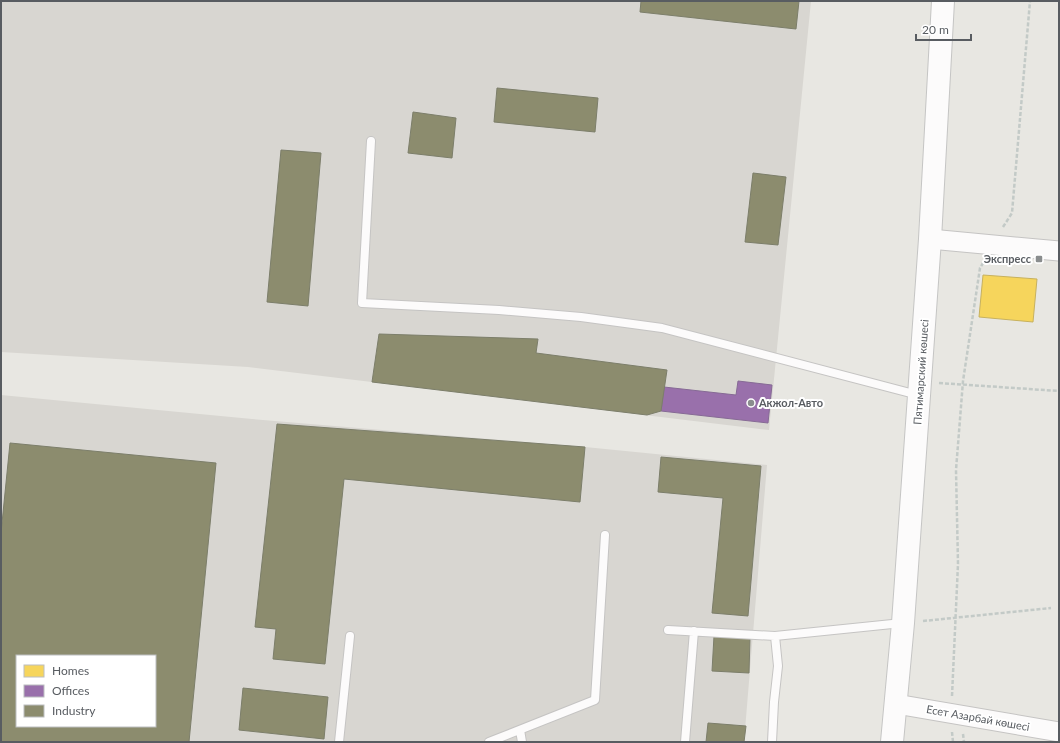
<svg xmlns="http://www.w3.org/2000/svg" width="1060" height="743" font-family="Lato,sans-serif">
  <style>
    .industrial { fill: #d8d6d1; fill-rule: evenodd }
    .homes { fill: #f6d55c; stroke: #c7b15e }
    .offices { fill: #9970ab; stroke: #866a95 }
    .industry { fill: #8c8c6e; stroke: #7c7e6a; fill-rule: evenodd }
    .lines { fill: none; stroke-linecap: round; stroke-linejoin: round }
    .service-casing { stroke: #c5c4c3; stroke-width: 10 }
    .tertiary-casing { stroke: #c5c4c3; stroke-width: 21 }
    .secondary-casing { stroke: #c5c5c4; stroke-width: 24 }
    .path { stroke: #c3cac7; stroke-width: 2.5; stroke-dasharray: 4 2; stroke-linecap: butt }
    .service { stroke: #fcfbfb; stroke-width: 8 }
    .tertiary { stroke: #fcfbfb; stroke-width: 19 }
    .secondary { stroke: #fcfbfb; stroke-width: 22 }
    .poi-dot { fill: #8a8d8e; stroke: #fff; stroke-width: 1.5 }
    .labels { text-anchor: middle; stroke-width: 4; stroke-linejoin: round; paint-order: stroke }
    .poi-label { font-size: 11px; font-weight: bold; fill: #585c61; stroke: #fff; text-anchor: end }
    .street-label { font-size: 11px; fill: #585c61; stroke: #fff }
  </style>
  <rect width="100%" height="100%" fill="#e8e7e2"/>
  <!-- industrial -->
  <path class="industrial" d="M 1,1 L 811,1 L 769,430 L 248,367 L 1,352 Z
    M 1,395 L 252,419 L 585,447 L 767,465 L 744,742 L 1,742 ZM 17,656 L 155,656 L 155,726 L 17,726 Z"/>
  <!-- homes -->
  <path class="homes" d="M 983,275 L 1037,279 L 1033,322 L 979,317 Z"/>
  <!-- offices -->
  <path class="offices" d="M 738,381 L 772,385 L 768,423 L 661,411 L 664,387 L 736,395 Z"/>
  <!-- industry -->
  <path class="industry" d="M 641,1 L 799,1 L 796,29 L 640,12 Z
    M 497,88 L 598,98 L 595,132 L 494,122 Z
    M 413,112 L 456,118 L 452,158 L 408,153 Z
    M 281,150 L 321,153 L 308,306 L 267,302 Z
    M 753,173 L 786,177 L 778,245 L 745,242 Z
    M 379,334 L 538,339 L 536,353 L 667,370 L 661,411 L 647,415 L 372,382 Z
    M 277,424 L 585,447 L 580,502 L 344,479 L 325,664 L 273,659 L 276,629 L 255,627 Z
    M 10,443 L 216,463 L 189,742 L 1,742 L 1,533 ZM 17,656 L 155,656 L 155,726 L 17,726 Z
    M 661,457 L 761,466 L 748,616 L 712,613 L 723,498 L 658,492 Z
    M 714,636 L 750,638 L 749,673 L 712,671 Z
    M 243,688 L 328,697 L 324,739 L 239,730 Z
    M 708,723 L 746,726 L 744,742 L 706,742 Z"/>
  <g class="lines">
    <!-- service casing -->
    <g class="service-casing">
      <path id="service" d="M 371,141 L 362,303 L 499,310 L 581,317 L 662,328 L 918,395
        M 668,630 L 775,636 L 902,623
        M 520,730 L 522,742
        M 339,742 L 350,636
        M 489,742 L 595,700 L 605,535
        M 685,742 L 694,631
        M 772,742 L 774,702 L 778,666 L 775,636"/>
    </g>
    <!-- tertiary casing -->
    <g class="tertiary-casing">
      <path id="tertiary" d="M 930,239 L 1059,251
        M 896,704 L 1059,732"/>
    </g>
    <!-- secondary casing -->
    <g class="secondary-casing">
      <path id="secondary" d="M 892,742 L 903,623 L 930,239 L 943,1"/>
    </g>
    <!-- path -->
    <path class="path" d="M 1003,227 L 1012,213 L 1030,1
      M 939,383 L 1059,391
      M 923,621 L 1051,608
      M 952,696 L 958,564 L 956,470 L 963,381 L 980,268 L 983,263
      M 952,732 L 953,742
      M 963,734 L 964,742"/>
    <!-- service -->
    <use href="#service" class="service"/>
    <!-- tertiary -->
    <use href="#tertiary" class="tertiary"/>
    <!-- secondary -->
    <use href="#secondary" class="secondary"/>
  </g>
  <!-- markers -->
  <g class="poi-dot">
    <rect x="1035" y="255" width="8" height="8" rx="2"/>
    <circle cx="751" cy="403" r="4"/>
  </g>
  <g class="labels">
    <!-- poi labels -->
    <g class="poi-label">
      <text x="1031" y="263">Экспресс</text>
      <text x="759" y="407" text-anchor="start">Акжол-Авто</text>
    </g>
    <!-- street labels -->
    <g class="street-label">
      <text transform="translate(921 372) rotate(-86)" y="4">Пятимарский көшесі</text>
      <text transform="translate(978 718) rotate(10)" y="4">Есет Азарбай көшесі</text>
    </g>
  </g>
  <!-- border -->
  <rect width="1060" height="743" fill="none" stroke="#585c61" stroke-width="4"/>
  <!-- legend -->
  <rect x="16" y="655" width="140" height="72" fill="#ffffff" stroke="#bcbec0"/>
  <rect x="24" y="665" width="20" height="12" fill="#f6d55c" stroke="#bcbec0"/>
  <text x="52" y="675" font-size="12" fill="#585c61">Homes</text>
  <rect x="24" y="685" width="20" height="12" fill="#9970ab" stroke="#bcbec0"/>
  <text x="52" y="695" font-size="12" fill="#585c61">Offices</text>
  <rect x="24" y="705" width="20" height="12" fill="#8c8c6e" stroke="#bcbec0"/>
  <text x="52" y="715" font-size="12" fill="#585c61">Industry</text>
  <!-- scale -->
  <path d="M916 34v6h55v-6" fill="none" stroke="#585c61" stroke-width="2"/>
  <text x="922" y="34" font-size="12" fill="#585c61" stroke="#ffffff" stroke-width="3" paint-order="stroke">20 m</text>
</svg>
